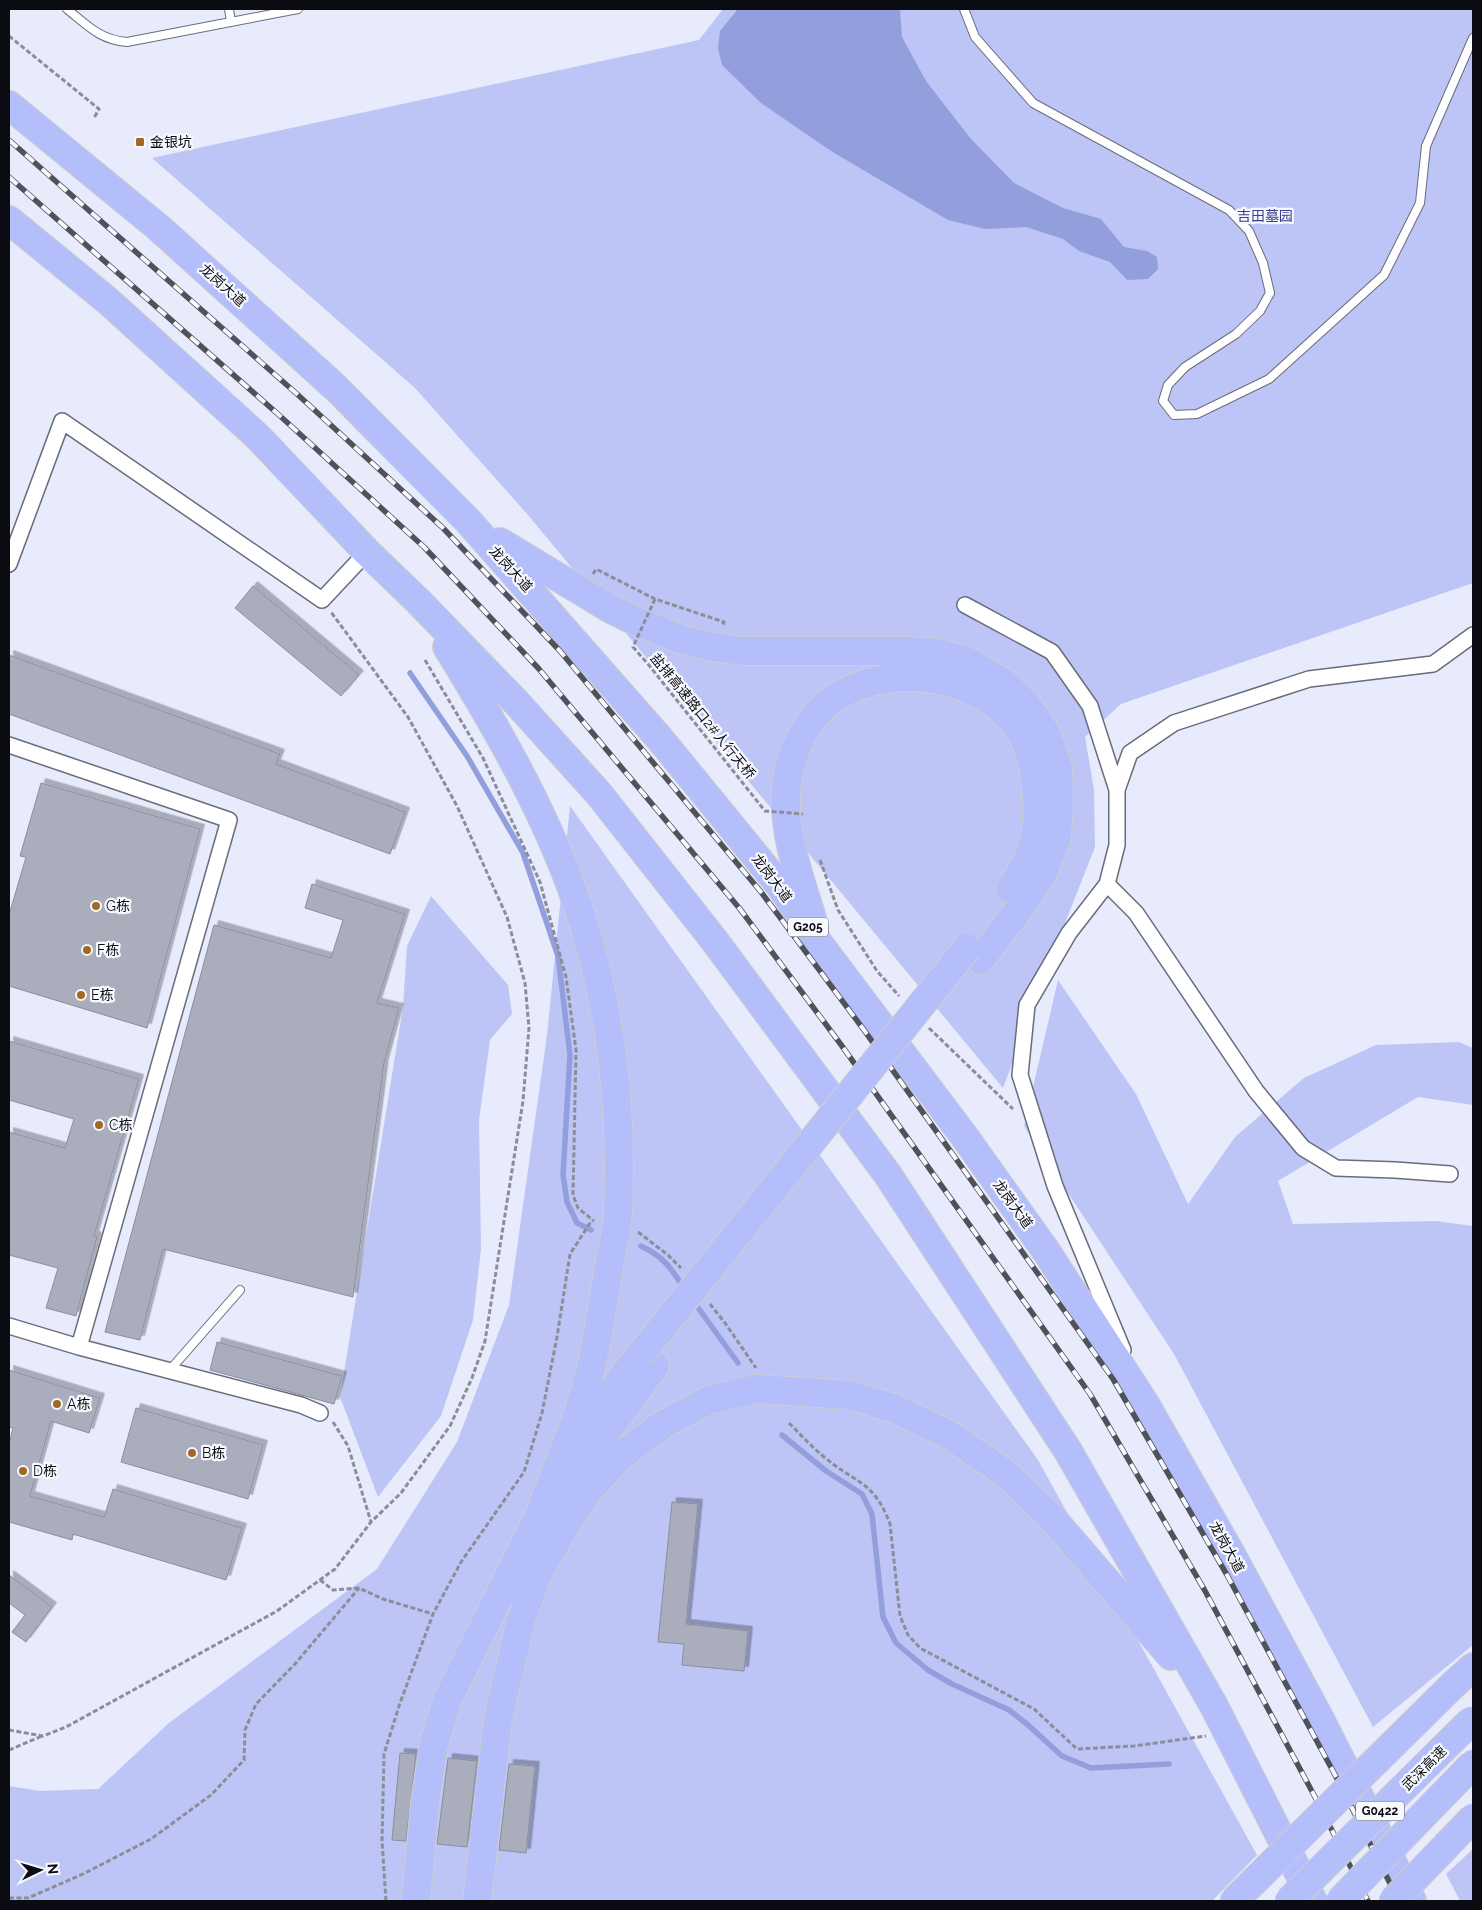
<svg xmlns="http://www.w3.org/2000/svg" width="1482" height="1910" font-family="Raleway,'Noto Sans SC',sans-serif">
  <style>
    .green { fill: #bcc5f6 }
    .water { fill: #939edc }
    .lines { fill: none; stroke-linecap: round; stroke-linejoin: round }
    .stream { stroke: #939edc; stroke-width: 5.5 }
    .building { fill: #aaadbc; stroke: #8b8e9d; filter: url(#shadow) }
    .lane-casing { stroke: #696c7a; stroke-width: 10 }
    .street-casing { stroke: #696c7a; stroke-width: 18 }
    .highway-casing { stroke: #cececf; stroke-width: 30 }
    .path { stroke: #8b8e99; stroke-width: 3; stroke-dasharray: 5 2.5; stroke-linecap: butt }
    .lane { stroke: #fff; stroke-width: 8 }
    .street { stroke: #fff; stroke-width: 15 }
    .highway { stroke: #b3befb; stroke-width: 28 }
    .rail-casing { stroke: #50525a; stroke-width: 5.5 }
    .rail { stroke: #f7f9ff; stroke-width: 4; stroke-dasharray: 11; stroke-linecap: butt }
    .highway-bridge-casing { stroke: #cececf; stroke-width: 30; stroke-linecap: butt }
    .path-bridge { stroke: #8b8e99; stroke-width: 3; stroke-dasharray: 5 2.5; stroke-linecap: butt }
    .highway-bridge { stroke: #b3befb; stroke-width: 28 }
    .poi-dot { fill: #a06725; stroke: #f7f9ff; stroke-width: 2 }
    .labels { text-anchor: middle; stroke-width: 4.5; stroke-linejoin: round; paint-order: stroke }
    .shield { fill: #f7f9ff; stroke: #525358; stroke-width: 1 }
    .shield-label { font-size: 12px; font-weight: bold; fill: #0b0c11 }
    .poi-label { font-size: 14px; fill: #0b0c11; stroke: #f7f9ff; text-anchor: start }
    .park-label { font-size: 14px; fill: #3a418b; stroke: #f7f9ff }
    .street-label { font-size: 14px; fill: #0b0c11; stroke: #f7f9ff }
  </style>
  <defs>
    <filter id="shadow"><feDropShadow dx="4.5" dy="-4.5" stdDeviation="0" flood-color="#0004"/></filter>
  </defs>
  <rect width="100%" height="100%" fill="#e7ebfb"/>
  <!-- green -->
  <path class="green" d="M 723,9 L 1473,9 L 1473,583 L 1121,704 L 1085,737 L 1094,790 L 1095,847 L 1067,918 L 1003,1088 L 528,515 L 415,388 L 152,158 L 699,40 Z
    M 570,806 L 1038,1460 L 1257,1855 L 1212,1901 L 9,1901 L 9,1786 L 40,1791 L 98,1789 L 169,1723 L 377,1569 L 457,1442 L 509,1305 L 547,1035 Z
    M 431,896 L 508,985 L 512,1014 L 490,1040 L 479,1120 L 481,1249 L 473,1320 L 441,1416 L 378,1497 L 340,1397 L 403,1007 L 407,946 Z
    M 1058,980 L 1136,1094 L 1188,1204 L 1235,1137 L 1304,1078 L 1376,1045 L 1459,1042 L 1473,1048 L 1473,1105 L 1418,1097 L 1278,1181 L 1293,1224 L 1436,1221 L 1473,1226 L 1473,1645 L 1373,1727 L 1174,1354 L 1024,1126 Z
    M 1473,1849 L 1473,1901 L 1460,1901 L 1446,1874 Z"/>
  <!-- water -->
  <path class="water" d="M 738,9 L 900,9 L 902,37 L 926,81 L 971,139 L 1014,183 L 1063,208 L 1101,219 L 1124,247 L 1147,251 L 1157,257 L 1158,269 L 1148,279 L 1127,280 L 1110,262 L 1079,251 L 1063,239 L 1026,227 L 985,229 L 948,220 L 831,151 L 761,103 L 722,65 L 718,48 L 720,31 Z"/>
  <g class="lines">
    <!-- stream -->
    <path class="stream" d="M 410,673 L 467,756 L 523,853 L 558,956 L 570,1055 L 563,1175 L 567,1202 L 577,1223 L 591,1230
      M 641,1246 C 664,1257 670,1267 684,1288
      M 694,1302 L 738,1363
      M 782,1435 L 826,1471 L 862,1494 L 872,1514 L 883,1617 L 896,1643 L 928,1670 L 952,1684 L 1009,1710 L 1028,1725 L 1062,1756 L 1091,1768 L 1169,1764"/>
  </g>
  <!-- building -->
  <path class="building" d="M 253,586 L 359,675 L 341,696 L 235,608 Z
    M 9,655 L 280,754 L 276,764 L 405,812 L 390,854 L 9,714 Z
    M 41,783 L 200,829 L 147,1028 L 9,986 L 9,915 L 26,857 L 20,856 Z
    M 312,884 L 405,914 L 377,1003 L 399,1008 L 384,1063 L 353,1297 L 163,1249 L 140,1340 L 105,1332 L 214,925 L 331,958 L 343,920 L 305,908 Z
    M 9,1041 L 139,1079 L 94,1236 L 97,1237 L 76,1316 L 46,1308 L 58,1268 L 9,1255 L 9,1132 L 65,1148 L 74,1119 L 9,1100 Z
    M 217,1342 L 342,1376 L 334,1404 L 210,1370 Z
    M 9,1370 L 100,1398 L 89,1433 L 51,1421 L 30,1496 L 104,1517 L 113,1489 L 242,1528 L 226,1580 L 73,1534 L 72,1540 L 9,1522 L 9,1444 L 13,1428 L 9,1427 Z
    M 136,1408 L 263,1445 L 248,1499 L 121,1462 Z
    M 672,1502 L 698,1504 L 686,1624 L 748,1631 L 744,1671 L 682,1665 L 684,1644 L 658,1642 Z
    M 9,1575 L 52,1607 L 26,1642 L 12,1632 L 25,1615 L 9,1603 Z
    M 400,1753 L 416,1754 L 406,1841 L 392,1840 Z
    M 448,1758 L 477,1761 L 467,1847 L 437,1844 Z
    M 509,1764 L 535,1766 L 526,1853 L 499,1850 Z"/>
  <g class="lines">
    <!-- lane casing -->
    <g class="lane-casing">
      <path id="lane" d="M 67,9 C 87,25 100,40 127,42 L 298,9
        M 229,9 L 231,22
        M 964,9 L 975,37 L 1033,103 L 1229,210 L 1249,231 L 1263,263 L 1270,293 L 1260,311 L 1236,334 L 1185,367 L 1168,385 L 1163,401 L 1174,415 L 1197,414 L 1269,379 L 1384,275 L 1420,203 L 1426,146 L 1473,38
        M 169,1371 L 240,1290"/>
    </g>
    <!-- street casing -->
    <g class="street-casing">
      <path id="street" d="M 9,564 L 62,421 L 322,600 L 367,552
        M 965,605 L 1052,652 L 1090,706 L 1117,790
        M 9,745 L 229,820 L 79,1347
        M 1107,884 L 1136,913 L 1256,1091 L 1303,1148 L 1336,1168 L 1395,1170 L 1450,1174
        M 9,1326 L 79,1347 L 301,1405 L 320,1413
        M 1123,1350 L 1055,1186 L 1020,1075 L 1027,1005 L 1069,933 L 1107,884 L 1117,845 L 1117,790 L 1130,753 L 1174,723 L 1309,679 L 1433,664 L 1473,635"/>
    </g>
    <!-- highway casing -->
    <g class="highway-casing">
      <path id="highway" d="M 9,105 L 159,228 L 336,388 L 469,522 L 660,739 L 781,887 L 820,945 L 964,1136 L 1046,1251 L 1144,1402 L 1230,1552 L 1319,1717 L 1412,1901
        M 9,220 L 108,301 L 258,437 L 367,552 L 418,601 L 516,702 L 599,794 L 714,940 L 888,1175 L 1068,1451 L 1214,1706 L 1313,1901
        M 500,542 L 609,608 L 629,618 L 680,639 L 708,646 L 742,651 L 907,651 L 939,653 L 969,662 L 1003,682 L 1027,705 L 1046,733 L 1058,767 L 1059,802 L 1057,837 L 1043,873 L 1020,908 L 980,960
        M 447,647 C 504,739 562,841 590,946 C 614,1032 622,1124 618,1213 C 617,1231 612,1249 609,1267 C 603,1304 598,1342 588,1379 C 577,1423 558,1465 542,1507
        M 812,918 C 799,875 783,834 786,789 C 789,755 807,714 838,696 C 891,665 965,672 1009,717 C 1026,735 1034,761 1036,786 C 1039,811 1038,840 1026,863 C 1022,872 1016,881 1010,889
        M 576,1447 L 623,1376 L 641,1354
        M 563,1504 L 586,1460 L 655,1366
        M 1454,1684 L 1473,1667
        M 416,1901 L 425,1803 L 434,1743 L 448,1699 L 551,1491
        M 477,1901 L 498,1719 L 521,1620 L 538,1573 L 573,1513 L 589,1490 L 621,1456 L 662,1425 L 709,1400 L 756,1389 L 849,1395 L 893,1408 L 946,1433 L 1005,1473 L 1052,1518 L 1171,1656"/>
    </g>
    <!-- path -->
    <path class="path" d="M 9,36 L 99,109 L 94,118
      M 593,574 L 596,569 L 655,599 L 724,622 L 722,626
      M 425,660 L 483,758 L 540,882 L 566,977 L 576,1050 L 573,1195 L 578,1208 L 594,1221
      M 820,860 L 838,910 L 877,971 L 899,996
      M 929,1028 L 1013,1109
      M 638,1232 L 668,1255 L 681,1268
      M 710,1304 L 725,1323 L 756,1368
      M 333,1422 L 348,1446 L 371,1522
      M 789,1423 C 800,1434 811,1446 823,1456 C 854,1483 874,1480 890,1524 L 900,1616 L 908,1635 L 920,1648 L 1034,1709 L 1077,1749 L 1134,1746 L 1206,1736
      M 320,1580 L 333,1590 L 359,1588 L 383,1599 L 433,1614
      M 9,1730 L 43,1736 L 66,1727 L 277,1611 L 335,1569 L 371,1522 L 401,1493 L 450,1426 L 472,1378 L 485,1341 L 523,1101 L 529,1028 L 525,983 L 507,917 L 457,806 L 408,717 L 331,612
      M 9,1750 L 42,1736
      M 9,1898 L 28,1898 L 85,1873 L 151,1839 L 211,1795 L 244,1760 L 245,1730 L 256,1704 L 295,1664 L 359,1588
      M 386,1901 L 382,1841 L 384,1754 L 400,1703 L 433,1614 L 461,1562 L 524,1472 L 542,1413 L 557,1337 L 570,1254 L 592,1220"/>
    <!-- lane -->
    <use href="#lane" class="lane"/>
    <!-- street -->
    <use href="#street" class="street"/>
    <!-- highway -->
    <use href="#highway" class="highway"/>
    <!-- rail casing -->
    <g class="rail-casing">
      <path id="rail" d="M 9,140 L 297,394 L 443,528 L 560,651 L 761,892 L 864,1030 L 1113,1379 L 1227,1575 L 1340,1784 L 1399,1901
        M 9,177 L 279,415 L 424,547 L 539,669 L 740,909 L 842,1046 L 1090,1394 L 1204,1589 L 1315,1797 L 1368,1901"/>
    </g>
    <!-- rail -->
    <use href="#rail" class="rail"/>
    <!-- highway-bridge casing -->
    <g class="highway-bridge-casing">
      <path id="highway-bridge" d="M 641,1354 L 967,948
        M 1234,1901 L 1454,1684
        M 1289,1901 L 1471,1721
        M 1340,1901 L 1473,1764
        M 1393,1901 L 1473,1818"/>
    </g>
    <!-- path-bridge -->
    <path class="path-bridge" d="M 655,599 L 633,647 L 648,664 L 765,811 L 803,814"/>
    <!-- highway-bridge -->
    <use href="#highway-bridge" class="highway-bridge"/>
  </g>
  <!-- markers -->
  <g class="poi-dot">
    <rect x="135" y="137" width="10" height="10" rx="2.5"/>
    <circle cx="96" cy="906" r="5"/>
    <circle cx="87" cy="950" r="5"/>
    <circle cx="81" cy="995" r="5"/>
    <circle cx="99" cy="1125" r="5"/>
    <circle cx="57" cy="1404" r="5"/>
    <circle cx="192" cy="1453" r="5"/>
    <circle cx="23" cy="1471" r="5"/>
  </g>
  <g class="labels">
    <!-- shield labels -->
    <g class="shield">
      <rect x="788" y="917.5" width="40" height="19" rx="4"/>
      <rect x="1356" y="1801.5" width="48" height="19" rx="4"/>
    </g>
    <g class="shield-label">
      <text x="808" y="931">G205</text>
      <text x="1380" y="1815">G0422</text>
    </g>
    <!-- poi labels -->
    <g class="poi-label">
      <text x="150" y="147">金银坑</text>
      <text x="106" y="911">G栋</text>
      <text x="97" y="955">F栋</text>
      <text x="91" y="1000">E栋</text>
      <text x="109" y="1130">C栋</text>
      <text x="67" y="1409">A栋</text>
      <text x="202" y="1458">B栋</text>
      <text x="33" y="1476">D栋</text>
    </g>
    <!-- park labels -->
    <g class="park-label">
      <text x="1265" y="221">吉田墓园</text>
    </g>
    <!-- street labels -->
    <g class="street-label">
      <text transform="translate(223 285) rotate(42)" y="5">龙岗大道</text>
      <text transform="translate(511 569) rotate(48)" y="5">龙岗大道</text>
      <text transform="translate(703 716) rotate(51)" y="5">盐排高速路口2#人行天桥</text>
      <text transform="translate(772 878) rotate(53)" y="5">龙岗大道</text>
      <text transform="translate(1013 1204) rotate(54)" y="5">龙岗大道</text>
      <text transform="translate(1227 1547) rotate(61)" y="5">龙岗大道</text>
      <text transform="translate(1424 1768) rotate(-45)" y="5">武深高速</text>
    </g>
  </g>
  <!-- border -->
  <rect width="1482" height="1910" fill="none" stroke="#0b0c11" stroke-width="20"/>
  <!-- north arrow -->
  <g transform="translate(40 1870) rotate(85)" stroke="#f7f9ff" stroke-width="4" paint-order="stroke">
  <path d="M0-4L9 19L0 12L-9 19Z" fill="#0b0c11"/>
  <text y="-8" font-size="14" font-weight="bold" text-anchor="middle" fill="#0b0c11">N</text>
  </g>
</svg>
